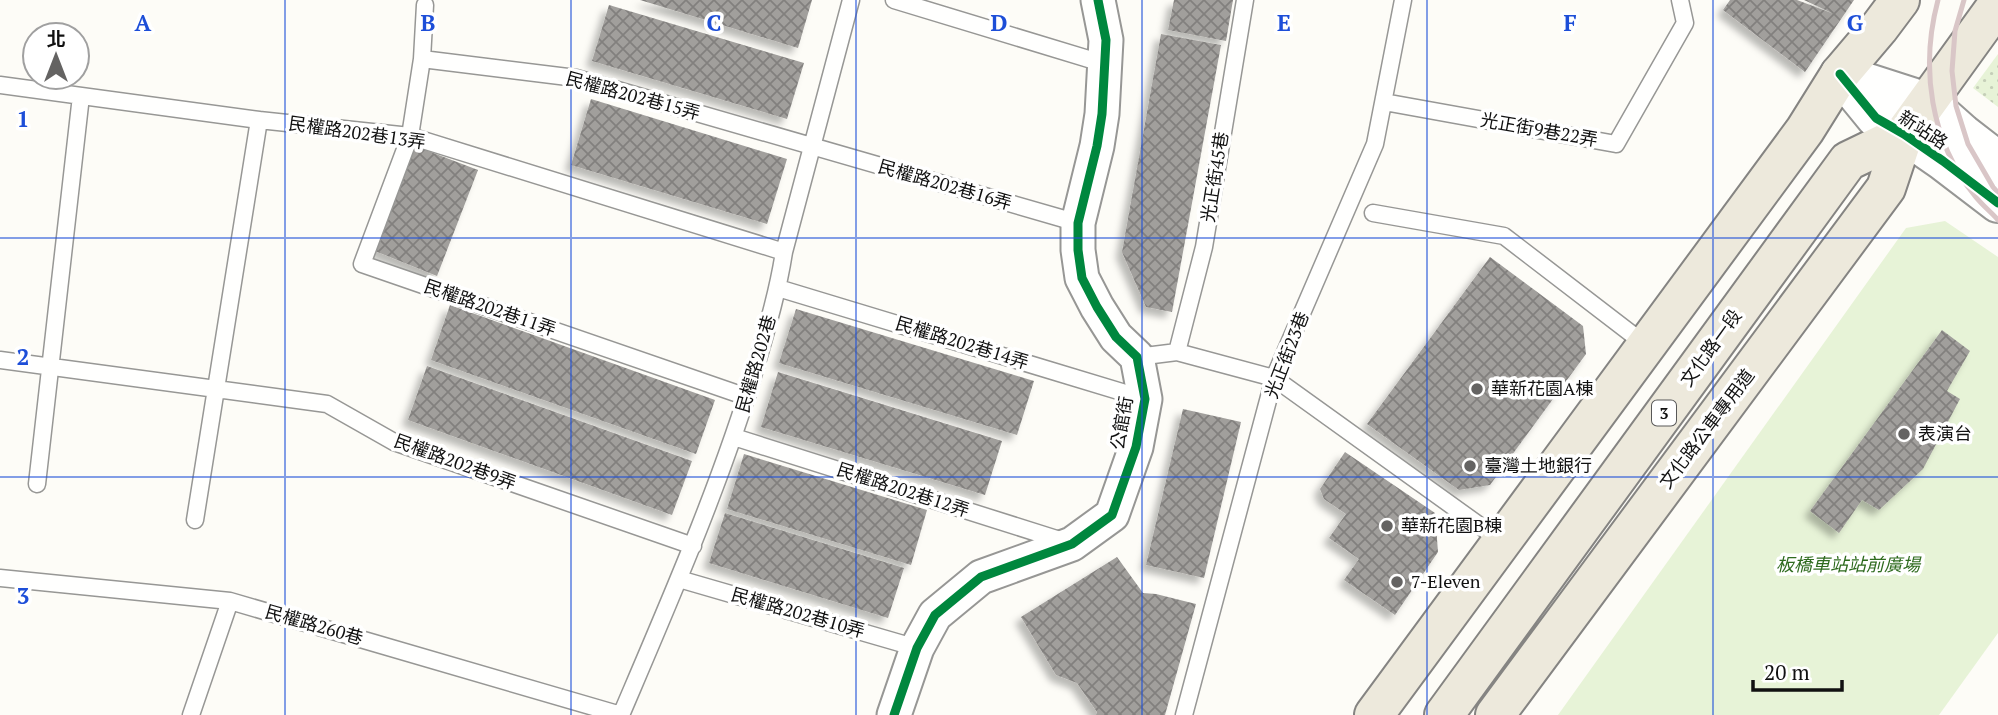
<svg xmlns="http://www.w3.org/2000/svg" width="1998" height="715" font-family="'PT Serif','Noto Sans TC',serif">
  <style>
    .grass { fill: url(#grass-dots) }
    .park { fill: #e7f3d7 }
    .building { fill: url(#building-cross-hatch); filter: url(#shadow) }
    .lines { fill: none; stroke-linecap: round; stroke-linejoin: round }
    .service-casing { stroke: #979795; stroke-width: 19 }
    .minor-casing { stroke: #979795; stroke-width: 37 }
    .tertiary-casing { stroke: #979795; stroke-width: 42 }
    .primary-casing { stroke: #858482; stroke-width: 42 }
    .service { stroke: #fffffe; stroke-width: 16 }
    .minor { stroke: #fffffe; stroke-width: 33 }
    .tertiary { stroke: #fffffe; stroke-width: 38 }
    .primary { stroke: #ede9dc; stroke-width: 38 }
    .rail { stroke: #d9c6c7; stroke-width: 5 }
    .cycleway-casing { stroke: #fff; stroke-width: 13 }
    .cycleway { stroke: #00873e; stroke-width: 9 }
    .grid { fill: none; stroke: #1d4ed8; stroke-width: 2; stroke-opacity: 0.55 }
    .poi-dot { fill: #646362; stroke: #fff; stroke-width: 2.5 }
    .labels { text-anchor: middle; stroke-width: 7; stroke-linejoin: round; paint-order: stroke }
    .shield { fill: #fff; stroke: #585858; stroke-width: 2 }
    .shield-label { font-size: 16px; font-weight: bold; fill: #111 }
    .street-label { font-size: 18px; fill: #111; stroke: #fff }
    .poi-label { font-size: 18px; fill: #111; stroke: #fff; text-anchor: start }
    .park-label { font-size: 18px; font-style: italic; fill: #2f6b1f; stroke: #fff }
    .grid-label { font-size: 23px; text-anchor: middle; font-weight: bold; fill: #1d4ed8; stroke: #fff; stroke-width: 7; stroke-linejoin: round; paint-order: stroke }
  </style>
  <defs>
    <pattern id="grass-dots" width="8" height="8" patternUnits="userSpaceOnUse" patternTransform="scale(1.75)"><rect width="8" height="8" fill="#e7f3d7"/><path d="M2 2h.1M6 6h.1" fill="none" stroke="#c5cfb8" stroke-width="1.8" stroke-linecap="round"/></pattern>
    <pattern id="building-cross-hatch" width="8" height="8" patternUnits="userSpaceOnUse" patternTransform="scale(1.75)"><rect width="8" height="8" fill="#a19f9c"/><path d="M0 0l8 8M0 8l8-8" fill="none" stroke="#82807e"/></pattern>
    <filter id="shadow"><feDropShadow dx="-6" dy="6" stdDeviation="3.5" flood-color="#0004"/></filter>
  </defs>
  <rect width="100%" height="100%" fill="#fdfcf7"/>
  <!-- grass -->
  <path class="grass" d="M 1998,54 L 1998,107 L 1973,88 Z"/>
  <!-- park -->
  <path class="park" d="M 1945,221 L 1998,257 L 1998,633 L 1939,715 L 1558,715 L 1906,228 Z"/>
  <!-- building -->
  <path class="building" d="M 640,0 L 812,0 L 798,48 Z
    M 1174,0 L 1233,0 L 1226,41 L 1168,30 Z
    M 1730,0 L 1797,0 L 1834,14 L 1804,0 L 1854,0 L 1805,72 L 1723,10 Z
    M 609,5 L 804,63 L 787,119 L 592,61 Z
    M 1161,34 L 1221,45 L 1172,312 L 1146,307 L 1122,252 Z
    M 591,99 L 787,159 L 767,224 L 571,165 Z
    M 415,146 L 478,170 L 437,276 L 375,251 Z
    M 1490,257 L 1583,326 L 1586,354 L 1490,485 L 1459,490 L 1367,424 Z
    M 450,305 L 715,400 L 696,454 L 431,360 Z
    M 796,309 L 1034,381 L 1017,435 L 779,363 Z
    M 1942,330 L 1970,351 L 1947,391 L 1960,399 L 1923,469 L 1879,510 L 1862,500 L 1839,533 L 1810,511 Z
    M 427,366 L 692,461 L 672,515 L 408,420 Z
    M 778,372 L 1002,441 L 985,495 L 761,427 Z
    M 1183,409 L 1241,422 L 1204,578 L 1146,565 Z
    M 1345,452 L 1435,513 L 1438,552 L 1395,615 L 1344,580 L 1359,559 L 1329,538 L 1346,514 L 1324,499 L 1320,489 Z
    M 744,454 L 927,510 L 911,565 L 727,509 Z
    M 725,513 L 904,568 L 888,618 L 709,563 Z
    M 1117,557 L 1143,593 L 1156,594 L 1196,604 L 1165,715 L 1096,715 L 1097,712 L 1077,683 L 1056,675 L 1021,617 Z"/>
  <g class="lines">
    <!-- service casing -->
    <g class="service-casing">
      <path id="service" d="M 894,0 L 1105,64
        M 425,5 L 422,59 L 576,78 L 1078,223
        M 422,59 L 410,136 L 362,264 L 747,397
        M 0,85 L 259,120 L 410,136 L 784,252
        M 1384,102 L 1616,144 L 1685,23 L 1680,0
        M 1373,213 L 1504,236 L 1646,345
        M 778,288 L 1145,399
        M 1177,352 L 1204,247 L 1245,0
        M 1137,357 L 1177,352 L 1274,378 L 1501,541
        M 0,360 L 327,404 L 394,442 L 693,546
        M 734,437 L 1066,542
        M 37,484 L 81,96
        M 195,520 L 259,120
        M 0,578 L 230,601 L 621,715
        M 679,579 L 917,648
        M 191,715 L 230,601
        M 621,715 C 670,600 720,486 756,366 C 767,328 778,291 784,252 L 851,0
        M 1184,715 L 1274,378 L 1375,144 L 1403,0"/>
    </g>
    <!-- minor casing -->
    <g class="minor-casing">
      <path id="minor" d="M 894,715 L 917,648 L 935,615 L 981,577 L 1072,544 L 1112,515 L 1136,447 L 1145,399 L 1137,357 L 1116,337 L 1097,307 L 1082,278 L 1078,250 L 1078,223 L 1097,146 L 1102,114 L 1106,40 L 1098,0"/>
    </g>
    <!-- tertiary casing -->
    <g class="tertiary-casing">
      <path id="tertiary" d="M 1840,74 L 1876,118 L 1904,134 L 1943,161 L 1998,203
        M 1840,74 L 1927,102 L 1963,134 L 1998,161"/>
    </g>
    <!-- primary casing -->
    <g class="primary-casing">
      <path id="primary" d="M 1374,715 L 1805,130 L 1840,74 L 1879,28 L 1900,0
        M 1444,715 L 1848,161 L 1904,134 L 1998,4
        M 1495,715 L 1886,188 L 1904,134"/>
    </g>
    <!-- service -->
    <use href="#service" class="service"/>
    <!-- minor -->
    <use href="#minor" class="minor"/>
    <!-- tertiary -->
    <use href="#tertiary" class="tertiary"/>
    <!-- primary -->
    <use href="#primary" class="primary"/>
    <!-- rail -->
    <path class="rail" d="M 1938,0 C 1920,67 1930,141 1975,196 C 1982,205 1991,212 1998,220
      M 1964,0 L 1955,31 L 1952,71 L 1956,106 L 1968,144 L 1993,187 L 1998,193"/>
    <!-- cycleway casing -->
    <g class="cycleway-casing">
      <path id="cycleway" d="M 1840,74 L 1876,118 L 1904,134 L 1943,161 L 1998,203
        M 894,715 L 917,648 L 935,615 L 981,577 L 1072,544 L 1112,515 L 1136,447 L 1145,399 L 1137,357 L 1116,337 L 1097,307 L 1082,278 L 1078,250 L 1078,223 L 1097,146 L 1102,114 L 1106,40 L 1098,0"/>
    </g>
    <!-- cycleway -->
    <use href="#cycleway" class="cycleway"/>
  </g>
  <!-- grid -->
  <path class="grid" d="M 285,0 L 285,715M 571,0 L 571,715M 856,0 L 856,715M 1142,0 L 1142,715M 1427,0 L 1427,715M 1713,0 L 1713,715M 0,238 L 1998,238M 0,477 L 1998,477"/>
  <!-- markers -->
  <g class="poi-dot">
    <circle cx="1477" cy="389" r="7"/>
    <circle cx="1904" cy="434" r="7"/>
    <circle cx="1470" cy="466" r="7"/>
    <circle cx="1387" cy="526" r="7"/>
    <circle cx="1397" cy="582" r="7"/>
  </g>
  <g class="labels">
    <!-- shield labels -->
    <rect class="shield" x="1652" y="400.5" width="24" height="25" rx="5"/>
    <g class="shield-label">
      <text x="1664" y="419">3</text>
    </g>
    <!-- street labels -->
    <g class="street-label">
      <text transform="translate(633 96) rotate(15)" y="6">民權路202巷15弄</text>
      <text transform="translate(1539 130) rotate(10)" y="6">光正街9巷22弄</text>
      <text transform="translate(1923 130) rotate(33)" y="6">新站路</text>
      <text transform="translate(357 133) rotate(8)" y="6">民權路202巷13弄</text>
      <text transform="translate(1215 177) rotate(-81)" y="6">光正街45巷</text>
      <text transform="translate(945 185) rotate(16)" y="6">民權路202巷16弄</text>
      <text transform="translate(490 308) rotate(19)" y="6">民權路202巷11弄</text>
      <text transform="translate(962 343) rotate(17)" y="6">民權路202巷14弄</text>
      <text transform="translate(1711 348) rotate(-54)" y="6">文化路一段</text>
      <text transform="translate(1287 355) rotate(-69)" y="6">光正街23巷</text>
      <text transform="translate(756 364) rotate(-74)" y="6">民權路202巷</text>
      <text transform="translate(1122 423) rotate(-80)" y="6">公館街</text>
      <text transform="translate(1707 429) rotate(-53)" y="6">文化路公車專用道</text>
      <text transform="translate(455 462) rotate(20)" y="6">民權路202巷9弄</text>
      <text transform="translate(903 490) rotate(18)" y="6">民權路202巷12弄</text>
      <text transform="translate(798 613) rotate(16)" y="6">民權路202巷10弄</text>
      <text transform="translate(314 625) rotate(16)" y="6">民權路260巷</text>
    </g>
    <!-- poi labels -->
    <g class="poi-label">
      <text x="1491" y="395">華新花園A棟</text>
      <text x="1918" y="440">表演台</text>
      <text x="1484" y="472">臺灣土地銀行</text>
      <text x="1401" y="532">華新花園B棟</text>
      <text x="1411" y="588">7-Eleven</text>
    </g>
    <!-- park labels -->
    <g class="park-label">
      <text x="1848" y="571">板橋車站站前廣場</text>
    </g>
  </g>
  <g class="grid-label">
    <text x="143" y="31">A</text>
    <text x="428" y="31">B</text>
    <text x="714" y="31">C</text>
    <text x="999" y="31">D</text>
    <text x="1284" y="31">E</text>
    <text x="1570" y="31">F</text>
    <text x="1855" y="31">G</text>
    <text x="23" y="127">1</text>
    <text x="23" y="365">2</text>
    <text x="23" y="604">3</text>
  </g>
  <!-- north arrow -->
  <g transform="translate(56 56)"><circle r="33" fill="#ffffff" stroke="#a0a0a0" stroke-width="2"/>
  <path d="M0-5L12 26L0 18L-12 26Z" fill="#646362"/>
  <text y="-10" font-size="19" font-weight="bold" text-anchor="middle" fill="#111111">北</text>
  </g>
  <!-- scale -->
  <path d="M1753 680v10h89v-10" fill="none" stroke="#111111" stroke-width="3.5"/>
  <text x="1764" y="680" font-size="21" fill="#111111" stroke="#ffffff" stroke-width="5" paint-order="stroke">20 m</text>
</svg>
